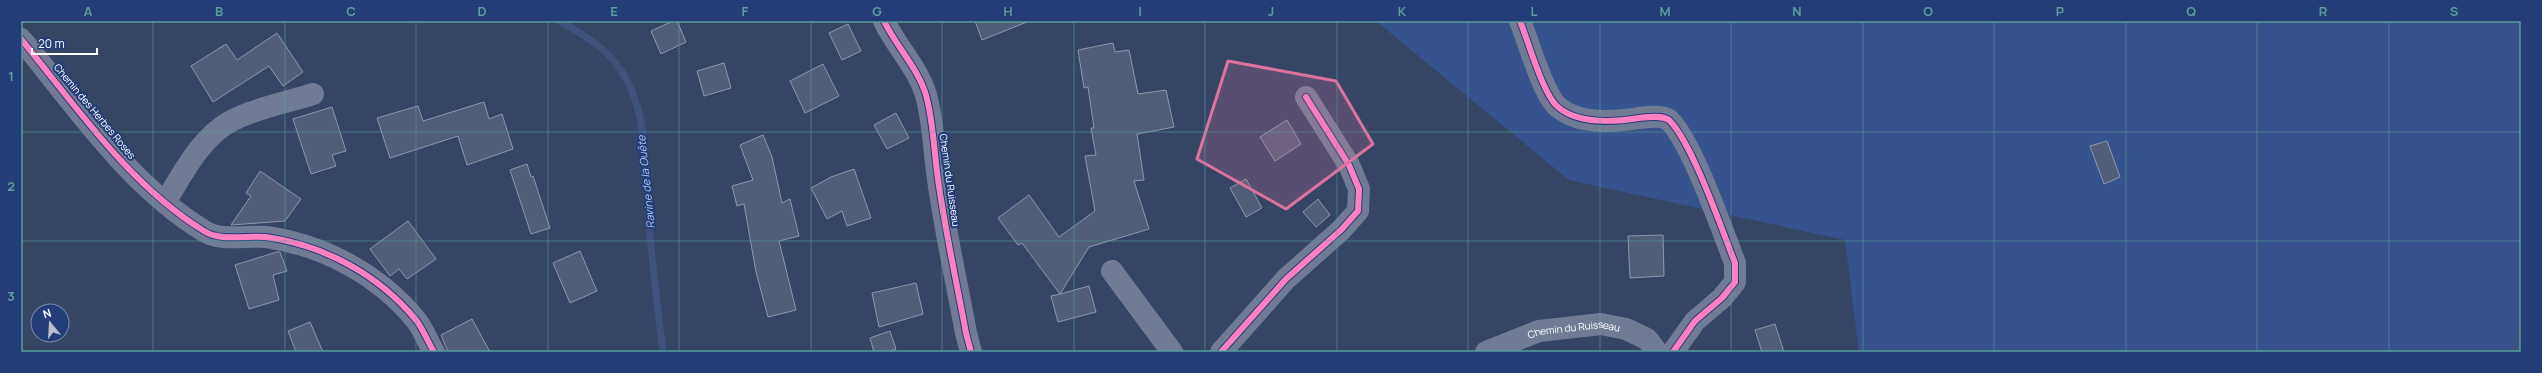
<svg xmlns="http://www.w3.org/2000/svg" width="2542" height="373" font-family="Manrope,sans-serif">
  <style>
    .green { fill: #37538f }
    .lines { fill: none; stroke-linecap: round; stroke-linejoin: round }
    .stream { stroke: #3f527d; stroke-width: 7 }
    .building { fill: #525d77; stroke: #8e98ab }
    .street { stroke: #717c94; stroke-width: 22 }
    .cycleway-casing { stroke: #233d79; stroke-width: 8 }
    .cycleway { stroke: #ff80c0; stroke-width: 6 }
    .marked { fill: #da749d; fill-opacity: 0.2; stroke: #da749d; stroke-width: 3; stroke-linejoin: round }
    .grid { fill: none; stroke: #579f9a; stroke-width: 1; stroke-opacity: 0.55 }
    .labels { text-anchor: middle; stroke-width: 4; stroke-linejoin: round; paint-order: stroke }
    .street-label { font-size: 10px; fill: #fff; stroke: #233d79 }
    .water-label { font-size: 11px; font-style: italic; fill: #b0c3ec; stroke: #233d79 }
    .neatline { fill: none; stroke: #579f9a; stroke-width: 1.5 }
    .grid-label { font-size: 13px; text-anchor: middle; font-weight: bold; fill: #579f9a }
  </style>
  <rect width="100%" height="100%" fill="#374565"/>
  <!-- green -->
  <path class="green" d="M 1376,21 L 2521,21 L 2521,352 L 1859,352 L 1845,240 L 1569,180 Z"/>
  <g class="lines">
    <!-- stream -->
    <path class="stream" d="M 560,21 C 581,34 602,45 617,65 C 651,108 645,179 650,232 C 653,272 658,312 663,352
      M 2516,352 L 2521,323"/>
  </g>
  <!-- building -->
  <path class="building" d="M 673,21 L 677,21 L 686,42 L 661,54 L 651,31 Z
    M 975,21 L 1027,21 L 1027,22 L 982,40 Z
    M 848,24 L 861,51 L 842,60 L 829,33 Z
    M 277,33 L 303,72 L 283,86 L 269,66 L 213,102 L 191,66 L 226,44 L 237,60 Z
    M 1113,43 L 1115,52 L 1129,50 L 1138,94 L 1166,90 L 1174,127 L 1137,134 L 1144,180 L 1134,181 L 1149,229 L 1089,247 L 1060,294 L 1089,286 L 1096,312 L 1058,322 L 1051,296 L 1060,294 L 1022,243 L 1018,245 L 998,218 L 1029,195 L 1059,237 L 1095,211 L 1085,156 L 1096,155 L 1091,128 L 1094,128 L 1088,87 L 1084,88 L 1078,50 Z
    M 724,63 L 731,88 L 704,96 L 697,71 Z
    M 823,64 L 839,96 L 805,113 L 790,81 Z
    M 484,102 L 489,119 L 502,114 L 513,149 L 467,165 L 458,136 L 390,158 L 377,118 L 418,106 L 423,121 Z
    M 332,107 L 346,151 L 332,155 L 336,166 L 311,174 L 293,119 Z
    M 896,113 L 909,138 L 887,149 L 874,125 Z
    M 1287,120 L 1301,144 L 1275,161 L 1260,137 Z
    M 763,135 L 772,157 L 782,203 L 790,199 L 799,236 L 779,241 L 796,310 L 768,317 L 756,272 L 744,204 L 737,206 L 732,186 L 753,180 L 740,145 Z
    M 2107,141 L 2120,177 L 2104,184 L 2090,146 Z
    M 527,164 L 531,177 L 533,176 L 550,228 L 531,234 L 510,170 Z
    M 854,169 L 871,218 L 847,226 L 842,211 L 827,219 L 811,188 L 831,177 Z
    M 260,171 L 301,199 L 285,221 L 231,225 L 251,196 L 246,193 Z
    M 1246,179 L 1262,208 L 1246,217 L 1230,188 Z
    M 1318,199 L 1330,215 L 1316,227 L 1303,212 Z
    M 408,221 L 436,259 L 407,279 L 399,269 L 390,276 L 370,249 Z
    M 1663,235 L 1664,276 L 1630,278 L 1628,236 Z
    M 580,251 L 597,291 L 570,303 L 553,263 Z
    M 277,252 L 280,252 L 287,271 L 273,275 L 279,300 L 249,309 L 235,265 Z
    M 916,283 L 923,314 L 879,327 L 872,293 Z
    M 472,319 L 490,352 L 448,352 L 441,335 Z
    M 310,322 L 323,352 L 296,352 L 288,331 Z
    M 1775,324 L 1784,352 L 1762,352 L 1755,330 Z
    M 890,331 L 896,349 L 887,352 L 874,352 L 870,338 Z"/>
  <g class="lines">
    <!-- street -->
    <g class="street">
      <path d="M 884,21 C 896,46 918,68 926,95 C 934,124 934,156 939,186 C 946,235 957,284 966,333 L 971,352"/>
      <path d="M 1520,21 C 1528,40 1543,95 1558,107 C 1579,125 1614,122 1639,118 C 1648,117 1662,115 1669,120 C 1692,142 1722,230 1735,263 L 1735,282 L 1722,298 L 1695,321 L 1673,352"/>
      <path d="M 21,39 C 76,106 129,185 204,231 C 221,242 247,235 266,237 C 324,245 379,275 416,320 C 423,329 428,342 434,352"/>
      <path d="M 165,202 C 181,177 195,148 219,129 C 241,111 286,103 313,94"/>
      <path d="M 1112,271 L 1172,352"/>
      <path d="M 1221,352 L 1286,279 L 1341,230 L 1358,211 L 1359,189 L 1349,165 L 1306,97"/>
      <path id="s1" d="M 1486,352 L 1539,331 L 1601,324 L 1626,329 L 1647,339 L 1657,352"/>
    </g>
    <!-- cycleway casing -->
    <g class="cycleway-casing">
      <path id="cycleway" d="M 884,21 C 896,46 918,68 926,95 C 934,124 934,156 939,186 C 946,235 957,284 966,333 L 971,352
        M 1520,21 C 1528,40 1543,95 1558,107 C 1579,125 1614,122 1639,118 C 1648,117 1662,115 1669,120 C 1692,142 1722,230 1735,263 L 1735,282 L 1722,298 L 1695,321 L 1673,352
        M 21,39 C 76,106 129,185 204,231 C 221,242 247,235 266,237 C 324,245 379,275 416,320 C 423,329 428,342 434,352
        M 1221,352 L 1286,279 L 1341,230 L 1358,211 L 1359,189 L 1349,165 L 1306,97"/>
    </g>
    <!-- cycleway -->
    <use href="#cycleway" class="cycleway"/>
  </g>
  <!-- marked area -->
  <path class="marked" d="M 1228,61 L 1336,81 L 1373,144 L 1286,209 L 1197,159 Z"/>
  <!-- grid -->
  <path class="grid" d="M 153,21 L 153,352M 285,21 L 285,352M 416,21 L 416,352M 548,21 L 548,352M 679,21 L 679,352M 811,21 L 811,352M 942,21 L 942,352M 1074,21 L 1074,352M 1205,21 L 1205,352M 1337,21 L 1337,352M 1468,21 L 1468,352M 1600,21 L 1600,352M 1731,21 L 1731,352M 1863,21 L 1863,352M 1994,21 L 1994,352M 2126,21 L 2126,352M 2257,21 L 2257,352M 2389,21 L 2389,352M 21,132 L 2521,132M 21,241 L 2521,241"/>
  <g class="labels">
    <!-- street labels -->
    <g class="street-label">
      <text transform="translate(95 111) rotate(50)" y="4">Chemin des Herbes Roses</text>
      <text transform="translate(950 180) rotate(82)" y="4">Chemin du Ruisseau</text>
      <text dy="4" stroke="none"><textPath href="#s1" startOffset="92">Chemin du Ruisseau</textPath></text>
    </g>
    <!-- water labels -->
    <g class="water-label">
      <text transform="translate(646 182) rotate(-96)" y="4">Ravine de la Ouête</text>
    </g>
  </g>
  <!-- border -->
  <rect width="2542" height="373" fill="none" stroke="#233d79" stroke-width="44"/>
  <!-- north arrow -->
  <g transform="translate(50 323) rotate(342)"><circle r="19" fill="#233d79" stroke="#7b8baf"/>
  <path d="M0-3L7 15L0 10L-7 15Z" fill="#b9bec9"/>
  <text y="-6" font-size="11" font-weight="bold" text-anchor="middle" fill="#ffffff">N</text>
  </g>
  <!-- scale -->
  <path d="M32 48v6h65v-6" fill="none" stroke="#ffffff" stroke-width="2"/>
  <text x="38" y="48" font-size="12" fill="#ffffff" stroke="#233d79" stroke-width="3" paint-order="stroke">20 m</text>
  <rect x="22" y="22" width="2498" height="329" class="neatline"/>
  <g class="grid-label">
    <text x="88" y="16">A</text>
    <text x="219" y="16">B</text>
    <text x="351" y="16">C</text>
    <text x="482" y="16">D</text>
    <text x="614" y="16">E</text>
    <text x="745" y="16">F</text>
    <text x="877" y="16">G</text>
    <text x="1008" y="16">H</text>
    <text x="1140" y="16">I</text>
    <text x="1271" y="16">J</text>
    <text x="1402" y="16">K</text>
    <text x="1534" y="16">L</text>
    <text x="1665" y="16">M</text>
    <text x="1797" y="16">N</text>
    <text x="1928" y="16">O</text>
    <text x="2060" y="16">P</text>
    <text x="2191" y="16">Q</text>
    <text x="2323" y="16">R</text>
    <text x="2454" y="16">S</text>
    <text x="11" y="81">1</text>
    <text x="11" y="191">2</text>
    <text x="11" y="301">3</text>
  </g>
</svg>
